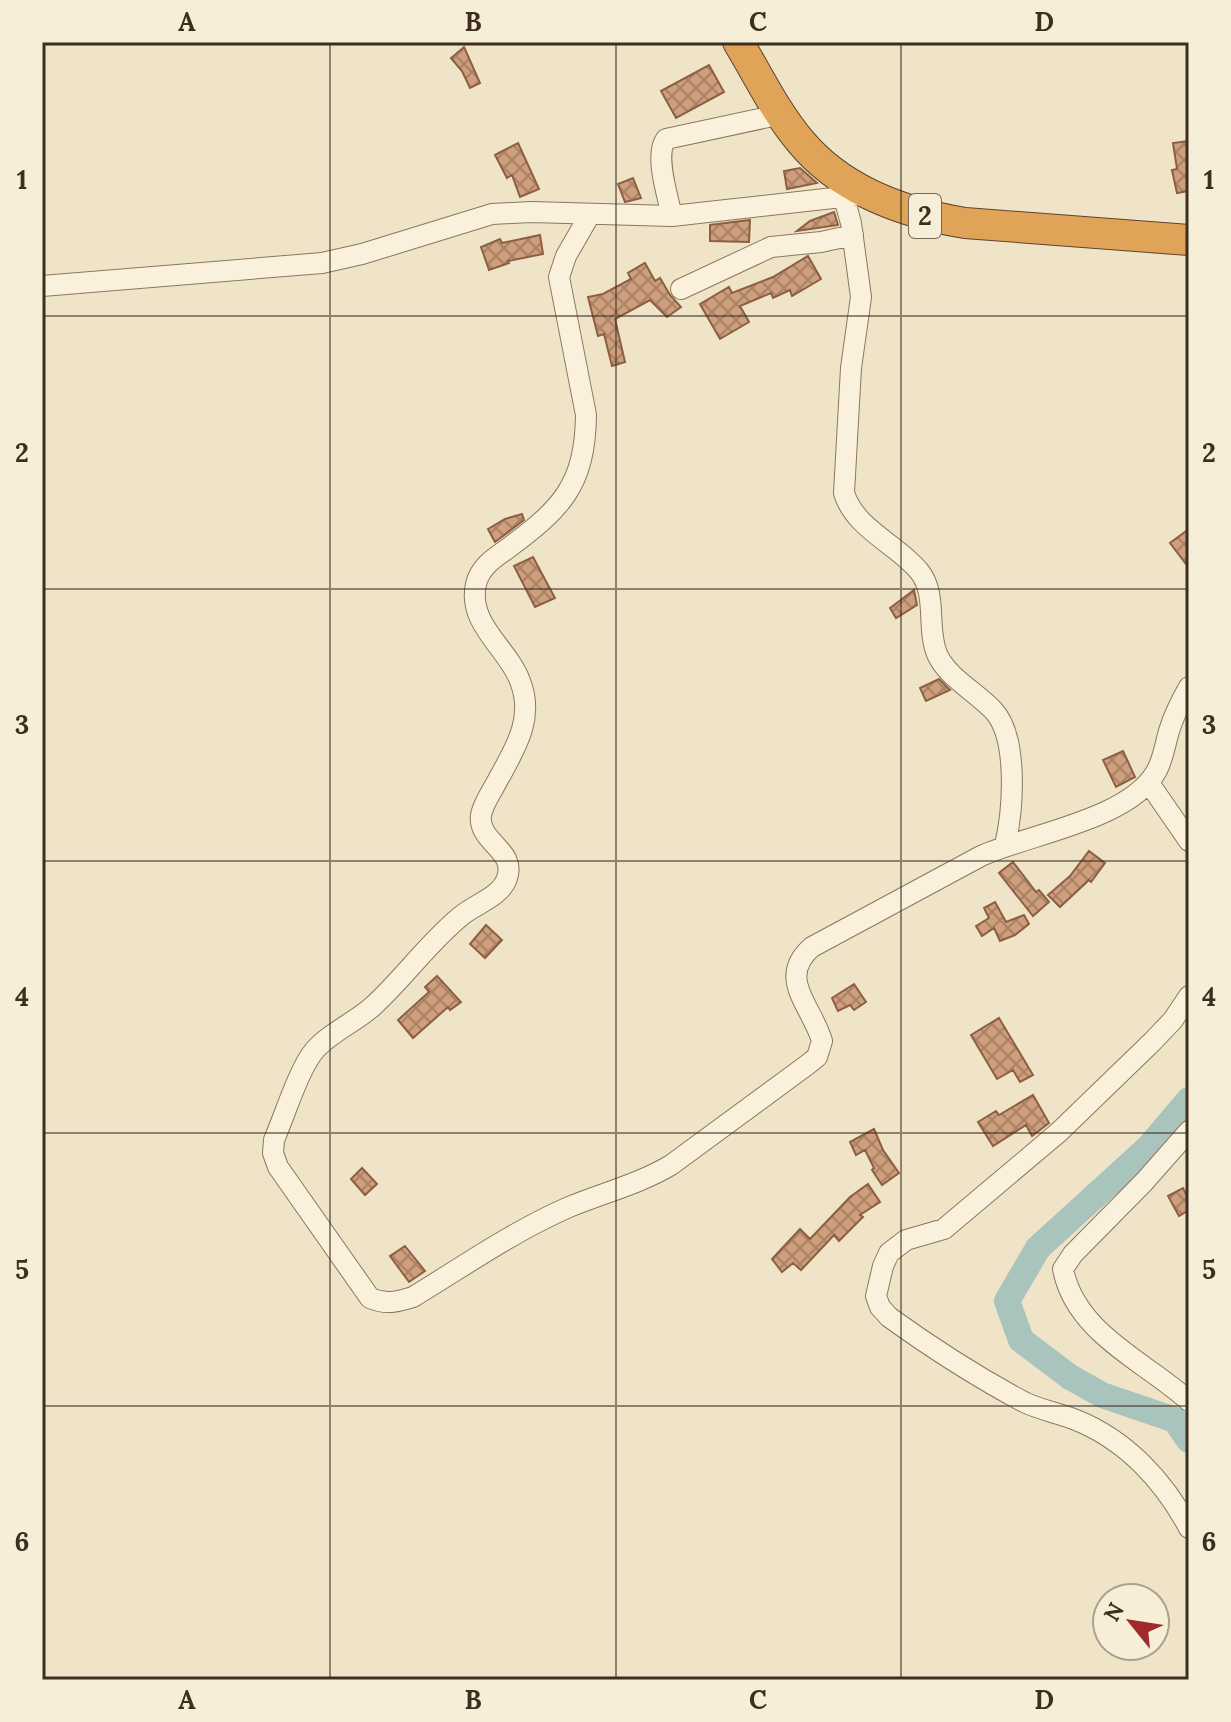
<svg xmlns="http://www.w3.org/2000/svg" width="1231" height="1722" font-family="Lora,serif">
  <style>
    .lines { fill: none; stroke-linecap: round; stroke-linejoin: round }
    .river { stroke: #a9c4bc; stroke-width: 26 }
    .building { fill: url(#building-cross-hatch); stroke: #8d5f41; stroke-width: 2 }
    .minor-casing { stroke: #8d765c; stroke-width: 22 }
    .highway-casing { stroke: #5b4430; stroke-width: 32 }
    .minor { stroke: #faf1dc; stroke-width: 20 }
    .highway { stroke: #e0a458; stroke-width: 30 }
    .grid { fill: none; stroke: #3d2e20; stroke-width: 2; stroke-opacity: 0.55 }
    .labels { text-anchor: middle; stroke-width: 6; stroke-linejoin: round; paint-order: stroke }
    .shield { fill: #f7eed8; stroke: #756857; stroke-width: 2 }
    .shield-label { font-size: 26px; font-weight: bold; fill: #3d2e20 }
    .neatline { fill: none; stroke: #3d2e20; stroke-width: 3 }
    .grid-label { font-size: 26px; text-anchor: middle; font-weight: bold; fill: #3d2e20 }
  </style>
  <defs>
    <pattern id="building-cross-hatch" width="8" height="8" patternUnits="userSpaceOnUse" patternTransform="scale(2)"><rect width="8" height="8" fill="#cf9f7d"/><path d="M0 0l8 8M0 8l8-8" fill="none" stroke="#a98266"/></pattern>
  </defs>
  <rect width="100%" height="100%" fill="#f0e4c8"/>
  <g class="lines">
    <!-- river -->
    <path class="river" d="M 1189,1100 L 1150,1146 L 1038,1248 L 1007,1301 L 1021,1340 L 1070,1377 L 1102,1395 L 1175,1420 L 1189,1440"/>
  </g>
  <!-- building -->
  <path class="building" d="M 464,47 L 480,83 L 470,88 L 462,71 L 451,58 Z
    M 709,65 L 724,92 L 676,118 L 661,91 Z
    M 1189,141 L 1189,191 L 1177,193 L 1172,170 L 1177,169 L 1173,143 Z
    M 518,143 L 539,189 L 520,197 L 512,175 L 507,178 L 495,155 Z
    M 800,168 L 817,183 L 787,189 L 784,171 Z
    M 633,178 L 641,198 L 625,202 L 618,184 Z
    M 834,212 L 838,225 L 797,231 L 810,221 Z
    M 750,220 L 749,242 L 710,241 L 710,225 Z
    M 540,235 L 543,254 L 508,261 L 509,263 L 489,270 L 481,247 L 500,239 L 502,243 Z
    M 808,256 L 821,279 L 792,296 L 790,290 L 773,298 L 771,293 L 740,306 L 749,322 L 720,339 L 700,304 L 729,287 L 732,293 L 773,277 Z
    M 645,263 L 655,281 L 660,278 L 670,295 L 681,307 L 667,317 L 650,300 L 615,319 L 625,362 L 612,366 L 604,334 L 598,336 L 588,297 L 603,294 L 631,279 L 628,273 Z
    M 522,514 L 524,520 L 495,542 L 488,529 L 505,519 Z
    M 1189,529 L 1189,568 L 1170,543 Z
    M 533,557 L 555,598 L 535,607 L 514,566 Z
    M 914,590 L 917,605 L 896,618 L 890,608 Z
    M 939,679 L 950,690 L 926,701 L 920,688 Z
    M 1123,751 L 1135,777 L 1116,787 L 1103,760 Z
    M 1089,851 L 1105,863 L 1091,882 L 1089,880 L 1060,907 L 1048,895 L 1070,876 Z
    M 1013,862 L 1036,892 L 1039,890 L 1049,902 L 1033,916 L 999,873 Z
    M 995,902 L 1006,922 L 1024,915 L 1029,924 L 1015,935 L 1000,941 L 994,928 L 982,936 L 976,926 L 989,918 L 984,908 Z
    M 486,925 L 502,940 L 485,958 L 470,944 Z
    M 437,976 L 461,1002 L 450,1010 L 448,1007 L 413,1038 L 398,1020 L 429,992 L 425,987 Z
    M 854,984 L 866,1002 L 854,1010 L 850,1005 L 838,1011 L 832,998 Z
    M 999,1018 L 1033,1075 L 1020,1082 L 1013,1070 L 997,1079 L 971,1035 Z
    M 1033,1095 L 1049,1123 L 1032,1136 L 1026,1125 L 993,1146 L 978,1122 L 996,1111 L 999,1115 Z
    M 874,1129 L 883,1150 L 899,1173 L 882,1185 L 872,1170 L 874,1168 L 865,1150 L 856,1155 L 850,1142 Z
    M 362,1168 L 377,1184 L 365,1195 L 351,1179 Z
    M 868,1184 L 880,1202 L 860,1215 L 863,1217 L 839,1241 L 834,1235 L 801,1270 L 793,1263 L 782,1272 L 772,1259 L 800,1229 L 810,1239 L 850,1197 Z
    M 1183,1188 L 1189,1200 L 1189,1210 L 1179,1216 L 1168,1196 Z
    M 405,1246 L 425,1271 L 409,1282 L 390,1256 Z"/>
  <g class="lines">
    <!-- minor casing -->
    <g class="minor-casing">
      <path id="minor" d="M 844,198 L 851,223 L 861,297 L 851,368 L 844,493 C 855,529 897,544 919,571 C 938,594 926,627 937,654 C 947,677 976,692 993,710 C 1019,737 1013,811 1005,845
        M 589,216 L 566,256 L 559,277 L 586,415 C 585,486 561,509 507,549 C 494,558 480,567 476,584 C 467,624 508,648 520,681 C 536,721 512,753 494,787 C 489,796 483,805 481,815 C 477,842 517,850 507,878 C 501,897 475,904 461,916 C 428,943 403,979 372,1007 C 354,1023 329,1033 314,1051 C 299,1069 284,1117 274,1140 L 273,1153 L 278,1167 L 370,1298 C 386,1305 397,1302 413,1297 C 464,1266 514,1231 569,1207 C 603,1193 639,1184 671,1165 L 807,1065 L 817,1057 L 822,1041 C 812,1006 776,978 812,947 L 981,856 C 1029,834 1128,820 1156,772 C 1163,760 1165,745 1169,731 C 1174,715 1181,701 1189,687
        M 672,216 C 668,197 654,155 666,139 L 782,114
        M 42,286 L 322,263 L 362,254 L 492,214 L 531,212 L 672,216 L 869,194
        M 681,289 L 771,247 L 821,242 L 853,235
        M 1149,783 L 1189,841
        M 1189,996 L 1173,1020 L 1152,1042 L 1059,1132 L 944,1229 L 906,1240 L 889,1253 L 883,1266 L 876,1296 L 880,1307 L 889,1317 C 932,1348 977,1377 1024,1402 C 1040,1410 1059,1413 1076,1420 C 1126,1440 1164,1481 1189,1528
        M 1189,1131 L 1144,1182 L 1073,1254 L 1063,1269 C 1075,1333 1146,1362 1189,1401"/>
    </g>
    <!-- highway casing -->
    <g class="highway-casing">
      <path id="highway" d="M 738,42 C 758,75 776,113 801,142 C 842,191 904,213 965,223 L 1189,240"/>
    </g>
    <!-- minor -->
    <use href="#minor" class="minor"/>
    <!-- highway -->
    <use href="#highway" class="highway"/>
  </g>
  <!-- grid -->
  <path class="grid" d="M 330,42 L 330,1680M 616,42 L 616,1680M 901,42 L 901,1680M 42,316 L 1189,316M 42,589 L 1189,589M 42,861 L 1189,861M 42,1133 L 1189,1133M 42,1406 L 1189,1406"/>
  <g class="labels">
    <!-- shield labels -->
    <rect class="shield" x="909" y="194" width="32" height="44" rx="6"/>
    <g class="shield-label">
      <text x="925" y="225">2</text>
    </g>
  </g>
  <!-- border -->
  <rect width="1231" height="1722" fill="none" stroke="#f7eed8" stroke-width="88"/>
  <!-- north arrow -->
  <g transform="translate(1131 1622) rotate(300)"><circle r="38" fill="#f7eed8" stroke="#ada18e" stroke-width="2"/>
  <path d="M0-6L14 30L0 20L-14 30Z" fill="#9e2a2b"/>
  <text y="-12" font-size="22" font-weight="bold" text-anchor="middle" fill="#3d2e20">N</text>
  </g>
  <rect x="44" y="44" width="1143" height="1634" class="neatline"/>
  <g class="grid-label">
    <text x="187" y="31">A</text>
    <text x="473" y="31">B</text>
    <text x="758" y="31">C</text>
    <text x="1044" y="31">D</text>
    <text x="22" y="189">1</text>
    <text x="1209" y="189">1</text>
    <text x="22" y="462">2</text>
    <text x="1209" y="462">2</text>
    <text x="22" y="734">3</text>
    <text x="1209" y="734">3</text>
    <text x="22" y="1006">4</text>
    <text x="1209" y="1006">4</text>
    <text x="22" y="1279">5</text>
    <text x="1209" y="1279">5</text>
    <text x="22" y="1551">6</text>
    <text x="1209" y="1551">6</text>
    <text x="187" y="1709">A</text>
    <text x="473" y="1709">B</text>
    <text x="758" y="1709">C</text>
    <text x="1044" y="1709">D</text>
  </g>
</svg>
